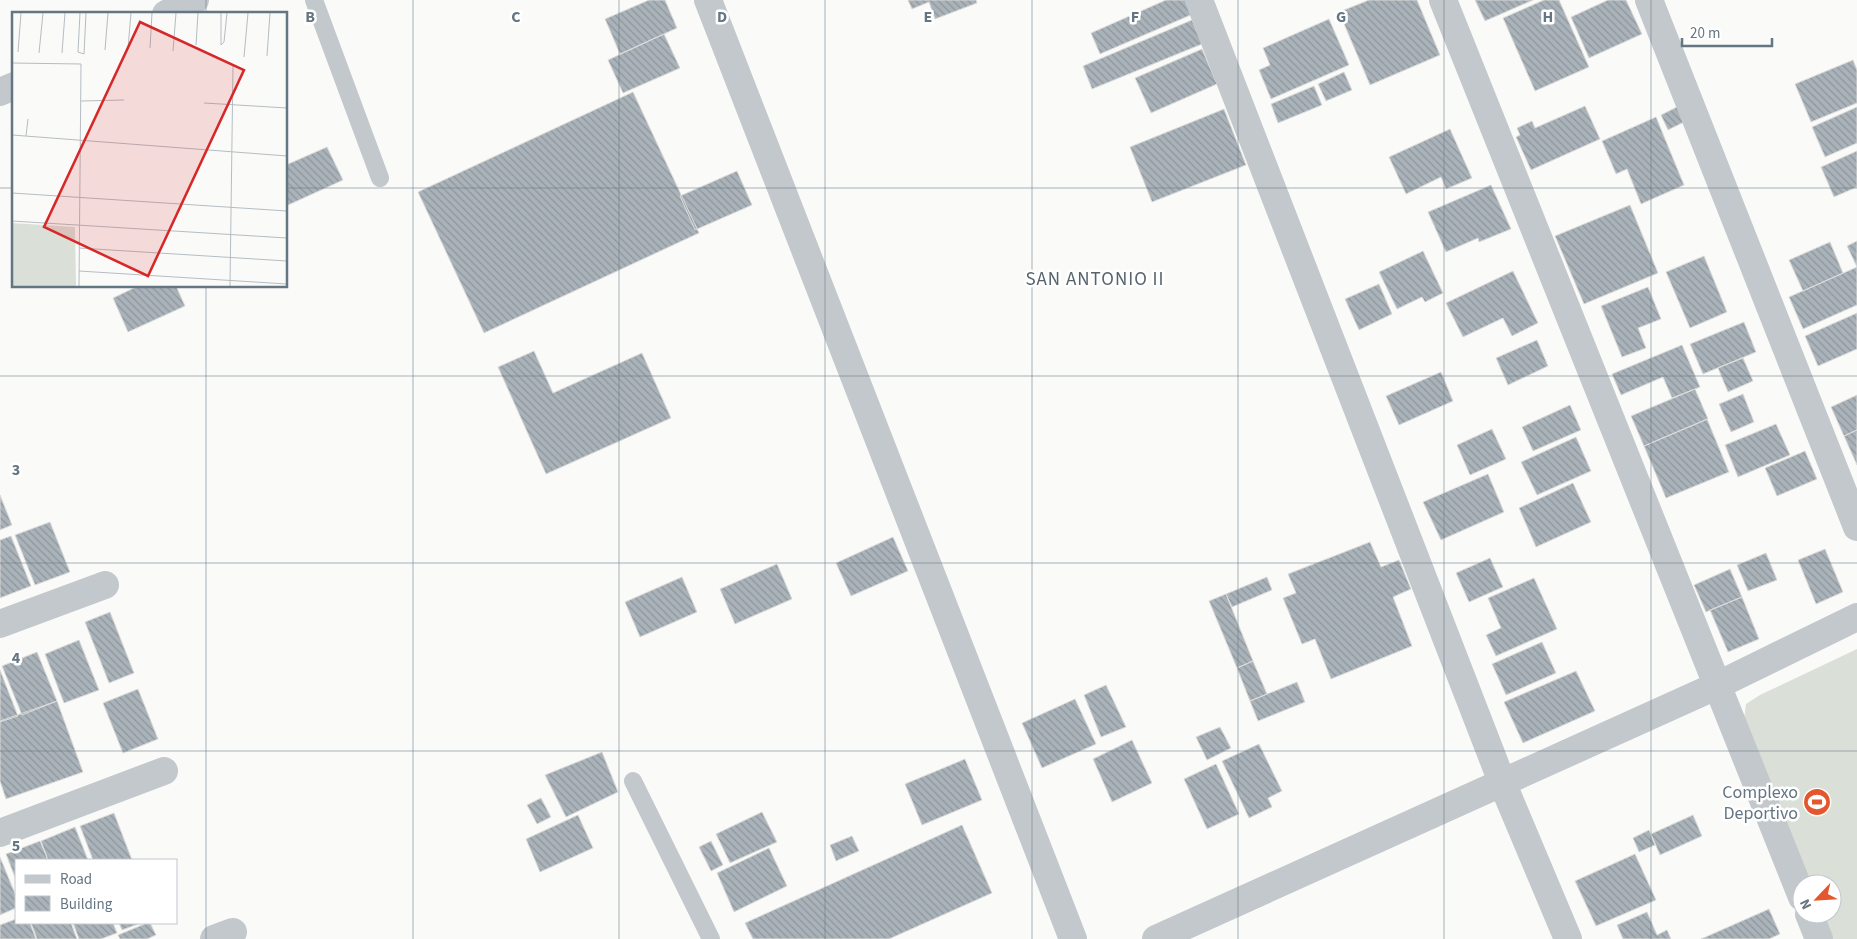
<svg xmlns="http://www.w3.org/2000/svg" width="1857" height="939" font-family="'Source Sans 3',sans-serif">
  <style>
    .pitch { fill: #dadfd7 }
    .building { fill: url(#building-back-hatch); stroke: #dcdcda }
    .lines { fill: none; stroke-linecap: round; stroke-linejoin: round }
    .service { stroke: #c3c8cc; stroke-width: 18 }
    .minor { stroke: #c3c8cc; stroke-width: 28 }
    .grid { fill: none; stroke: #657683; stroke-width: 1; stroke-opacity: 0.55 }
    .labels { text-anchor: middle; stroke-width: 5; stroke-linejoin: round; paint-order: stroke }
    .poi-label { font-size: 18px; fill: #657683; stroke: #fff; text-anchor: end }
    .neighbourhood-label { font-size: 19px; letter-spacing: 1px; fill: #57646e; stroke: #fff }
    .inset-road { fill: none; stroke: #b5bdc2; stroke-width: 1 }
    .view { fill: #d62828; fill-opacity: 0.15; stroke: #d62828; stroke-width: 2.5 }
    .inset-edge { fill: none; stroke: #657683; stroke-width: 2.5 }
    .grid-label { font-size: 16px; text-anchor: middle; font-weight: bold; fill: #657683; stroke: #fff; stroke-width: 5; stroke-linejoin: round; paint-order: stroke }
  </style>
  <defs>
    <pattern id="building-back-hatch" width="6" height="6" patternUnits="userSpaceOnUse" patternTransform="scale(1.25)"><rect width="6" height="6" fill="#aab3b9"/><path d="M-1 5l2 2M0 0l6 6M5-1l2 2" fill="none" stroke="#8e969c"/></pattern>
  </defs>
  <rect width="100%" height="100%" fill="#fafaf8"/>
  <!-- pitch -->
  <path class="pitch" d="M 1857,649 L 1857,939 L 1832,939 L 1822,914 L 1832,914 L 1832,884 L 1810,884 L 1744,720 L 1746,704 L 1760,695 Z"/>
  <!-- building -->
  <path class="building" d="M 649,0 L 665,0 L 677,28 L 620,54 L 605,19 Z
    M 908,0 L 976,0 L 977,3 L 935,19 L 929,2 L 912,9 Z
    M 1166,0 L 1187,0 L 1193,14 L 1100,54 L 1091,33 Z
    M 1369,0 L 1417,0 L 1440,55 L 1370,85 L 1339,12 Z
    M 1475,0 L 1533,0 L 1485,21 Z
    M 1544,0 L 1559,0 L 1589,67 L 1535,91 L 1503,18 Z
    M 1608,0 L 1626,0 L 1642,34 L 1589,58 L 1571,17 Z
    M 1329,19 L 1349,65 L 1271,99 L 1259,70 L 1270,65 L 1263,48 Z
    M 1192,20 L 1202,44 L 1092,89 L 1083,66 Z
    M 664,34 L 680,68 L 623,93 L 608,60 Z
    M 1202,49 L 1217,84 L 1151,113 L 1135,78 Z
    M 1853,60 L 1857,70 L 1857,103 L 1811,122 L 1795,84 Z
    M 1344,72 L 1352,90 L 1326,101 L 1318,84 Z
    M 1314,86 L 1322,105 L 1278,123 L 1271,104 Z
    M 633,92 L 699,233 L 484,333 L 418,192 Z
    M 1681,105 L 1688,120 L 1668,130 L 1661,115 Z
    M 1585,106 L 1600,139 L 1531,170 L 1516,137 L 1520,135 L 1517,128 L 1532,121 L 1535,128 Z
    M 1857,107 L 1857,143 L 1825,157 L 1812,127 Z
    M 1224,109 L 1246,165 L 1152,202 L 1130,147 Z
    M 1656,117 L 1684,185 L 1641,204 L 1627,169 L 1616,174 L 1602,141 Z
    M 1450,129 L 1472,178 L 1446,189 L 1441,177 L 1406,194 L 1389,157 Z
    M 327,147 L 343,180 L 286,206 L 286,165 Z
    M 1857,151 L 1857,187 L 1834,197 L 1821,167 Z
    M 737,171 L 752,205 L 695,230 L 680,196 Z
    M 1491,185 L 1511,229 L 1479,242 L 1478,238 L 1446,252 L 1428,212 Z
    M 1630,205 L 1658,273 L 1584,304 L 1555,236 Z
    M 1857,241 L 1857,267 L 1847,246 Z
    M 1830,242 L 1843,273 L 1803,291 L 1789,260 Z
    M 1423,251 L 1443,293 L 1425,302 L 1422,297 L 1397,309 L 1379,272 Z
    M 1704,256 L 1727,312 L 1690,328 L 1666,272 Z
    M 1857,267 L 1857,305 L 1803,329 L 1789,297 Z
    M 1513,271 L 1538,323 L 1512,336 L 1503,318 L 1463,337 L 1446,303 Z
    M 1379,284 L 1392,314 L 1359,330 L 1345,299 Z
    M 138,286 L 176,286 L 185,306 L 128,332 L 113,298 Z
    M 1648,287 L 1661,319 L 1638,328 L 1646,348 L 1622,357 L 1601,306 Z
    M 1857,313 L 1857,349 L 1818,366 L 1805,336 Z
    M 1744,322 L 1756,352 L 1703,374 L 1690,344 Z
    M 1537,340 L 1548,366 L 1508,385 L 1496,358 Z
    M 1682,345 L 1700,387 L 1672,398 L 1663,377 L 1621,395 L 1612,374 Z
    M 534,351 L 553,393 L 642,353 L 671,418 L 546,474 L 498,367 Z
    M 1743,358 L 1753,381 L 1728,392 L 1718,368 Z
    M 1441,372 L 1453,401 L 1399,425 L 1386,396 Z
    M 1695,389 L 1708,419 L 1644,446 L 1631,416 Z
    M 1743,394 L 1754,422 L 1731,432 L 1719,404 Z
    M 1857,395 L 1857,430 L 1844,436 L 1831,407 Z
    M 1570,405 L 1581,430 L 1533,451 L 1522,427 Z
    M 1707,419 L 1729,472 L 1666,498 L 1644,446 Z
    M 1776,424 L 1790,455 L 1738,477 L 1725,445 Z
    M 1492,429 L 1506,459 L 1470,475 L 1457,445 Z
    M 1857,430 L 1857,465 L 1844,436 Z
    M 1576,437 L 1591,471 L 1537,495 L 1521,462 Z
    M 1805,451 L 1817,479 L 1777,496 L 1765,468 Z
    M 1488,474 L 1504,512 L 1441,540 L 1423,502 Z
    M 1573,483 L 1591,522 L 1536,547 L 1519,508 Z
    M 0,495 L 12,525 L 0,530 Z
    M 50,522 L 70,572 L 35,585 L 15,535 Z
    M 11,536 L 31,586 L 0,598 L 0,540 Z
    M 893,537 L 908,571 L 851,596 L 836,563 Z
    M 1370,542 L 1381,567 L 1399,560 L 1411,589 L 1393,597 L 1412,646 L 1331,679 L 1315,639 L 1302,644 L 1283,598 L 1296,593 L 1288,574 Z
    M 1825,549 L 1843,592 L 1816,604 L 1798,560 Z
    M 1766,553 L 1777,580 L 1748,591 L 1737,565 Z
    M 1490,558 L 1503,587 L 1469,602 L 1456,573 Z
    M 777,564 L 792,599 L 735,624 L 720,589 Z
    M 1730,569 L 1742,597 L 1706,612 L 1694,585 Z
    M 682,577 L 697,612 L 640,637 L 625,602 Z
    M 1267,577 L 1272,590 L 1232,607 L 1226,594 Z
    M 1534,578 L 1557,629 L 1496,656 L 1486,635 L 1501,628 L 1488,598 Z
    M 1226,594 L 1253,661 L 1237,668 L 1209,601 Z
    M 1742,597 L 1759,639 L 1728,652 L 1710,610 Z
    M 110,612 L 134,673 L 109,683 L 85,622 Z
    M 79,640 L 99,690 L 64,703 L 45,654 Z
    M 1542,642 L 1556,673 L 1506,695 L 1492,664 Z
    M 37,652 L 57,701 L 22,715 L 2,666 Z
    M 1253,661 L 1267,694 L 1250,701 L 1237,668 Z
    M 0,670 L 18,716 L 0,722 Z
    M 1576,671 L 1595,711 L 1523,743 L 1504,702 Z
    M 1297,682 L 1305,702 L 1258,721 L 1250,701 Z
    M 1106,685 L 1126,727 L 1101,737 L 1084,695 Z
    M 138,689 L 158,739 L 123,753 L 103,703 Z
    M 1075,699 L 1096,744 L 1042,768 L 1022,723 Z
    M 57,701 L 83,772 L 6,799 L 0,781 L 0,721 Z
    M 1220,727 L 1231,748 L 1207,760 L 1196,737 Z
    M 1132,740 L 1152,783 L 1112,802 L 1093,759 Z
    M 1259,744 L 1282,791 L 1268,798 L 1272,807 L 1249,818 L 1222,761 Z
    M 602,752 L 618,792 L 566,817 L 545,775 Z
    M 965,759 L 982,800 L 922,825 L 905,784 Z
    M 1216,764 L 1239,814 L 1207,829 L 1184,779 Z
    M 541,798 L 551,817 L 537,824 L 527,805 Z
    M 762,812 L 777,842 L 730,863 L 716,834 Z
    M 114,813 L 132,860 L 93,860 L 80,826 Z
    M 578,815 L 593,848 L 540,872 L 526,839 Z
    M 1693,815 L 1702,836 L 1660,855 L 1651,834 Z
    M 962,825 L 992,893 L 889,939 L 753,939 L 745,923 Z
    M 75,827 L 88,860 L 48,860 L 41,841 Z
    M 1649,830 L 1655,845 L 1639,852 L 1633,838 Z
    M 852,836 L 859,851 L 836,861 L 830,845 Z
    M 40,841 L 48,860 L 16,860 L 16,880 L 6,854 Z
    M 711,841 L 723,865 L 711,871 L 699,847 Z
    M 769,848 L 787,886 L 734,912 L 717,873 Z
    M 1635,854 L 1656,900 L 1596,926 L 1575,881 Z
    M 0,857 L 16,896 L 16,908 L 0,915 Z
    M 1769,909 L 1780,934 L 1769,939 L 1701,939 Z
    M 1647,912 L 1657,935 L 1667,930 L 1671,939 L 1623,939 L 1617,925 Z
    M 16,919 L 16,923 L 30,923 L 36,939 L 0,939 L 0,925 Z
    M 31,923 L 71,923 L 77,939 L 37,939 Z
    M 73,923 L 113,923 L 117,933 L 101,939 L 79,939 Z
    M 119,923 L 141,923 L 122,930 Z
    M 147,923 L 150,923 L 156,935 L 147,939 L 120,939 L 118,935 Z"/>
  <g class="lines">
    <!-- service -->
    <path class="service" d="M 314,0 L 380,178
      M 633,781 L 711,939"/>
    <!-- minor -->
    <path class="minor" d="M 708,0 L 1073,939
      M 1199,0 L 1502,782 L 1568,939
      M 1443,0 L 1802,897
      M 1649,0 L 1857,527
      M 166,14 L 195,0
      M 0,92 L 14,86
      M 0,624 L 105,585
      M 0,833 L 164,771
      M 1809,914 L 1819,939
      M 214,939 L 233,932
      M 1156,939 L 1716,686 L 1857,617"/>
  </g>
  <!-- grid -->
  <path class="grid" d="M 206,0 L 206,14M 413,0 L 413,939M 619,0 L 619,939M 825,0 L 825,939M 1032,0 L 1032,939M 1238,0 L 1238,939M 1444,0 L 1444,939M 1651,0 L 1651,939M 0,188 L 14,188M 286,188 L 1857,188M 206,286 L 206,939M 0,376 L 1857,376M 0,563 L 1857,563M 0,751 L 1857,751"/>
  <!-- icons -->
  <defs>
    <g id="stadium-disc" transform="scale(1.4375)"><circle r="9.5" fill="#e4572e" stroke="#fff"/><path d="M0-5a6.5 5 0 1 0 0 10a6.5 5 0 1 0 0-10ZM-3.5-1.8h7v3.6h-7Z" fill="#fff"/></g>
  </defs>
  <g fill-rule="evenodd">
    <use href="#stadium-disc" x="1817" y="802"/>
  </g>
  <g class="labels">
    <!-- poi labels -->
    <g class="poi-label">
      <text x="1798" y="798">Complexo<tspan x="1798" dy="21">Deportivo</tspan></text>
    </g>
    <!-- neighbourhood labels -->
    <g class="neighbourhood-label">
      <text x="1095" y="285">SAN ANTONIO II</text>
    </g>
  </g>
  <!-- overview -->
  <g transform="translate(12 12)">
    <rect width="275" height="275" fill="#fafaf8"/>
    <path d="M 0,211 L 63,215 L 64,274 L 0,274 Z" fill="#dadfd7"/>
    <path class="inset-road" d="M 68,1 L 66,40 L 72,42 L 74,1M 184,33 L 186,1M 209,33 L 212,30 L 215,1M 209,33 L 209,1M 116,36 L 119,1M 138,36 L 140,1M 93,38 L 96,1M 161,39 L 164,1M 6,40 L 9,1M 27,41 L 31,1M 50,41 L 53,1M 255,44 L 258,1M 232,45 L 236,1M 0,51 L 69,52 L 67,274M 69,89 L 112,88M 192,91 L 275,96M 0,123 L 275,144M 14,124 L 16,107M 0,181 L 275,199M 0,209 L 275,226M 67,236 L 275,249M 67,259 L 275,272M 218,274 L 221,53"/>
    <path class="view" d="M 128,10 L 232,58 L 136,264 L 32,215 Z"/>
    <rect width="275" height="275" class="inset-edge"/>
  </g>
  <g class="grid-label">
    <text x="310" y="22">B</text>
    <text x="516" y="22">C</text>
    <text x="722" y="22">D</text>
    <text x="928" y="22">E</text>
    <text x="1135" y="22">F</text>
    <text x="1341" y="22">G</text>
    <text x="1548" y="22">H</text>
    <text x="16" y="475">3</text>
    <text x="16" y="663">4</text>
    <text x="16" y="851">5</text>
  </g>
  <!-- legend -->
  <rect x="15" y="859" width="162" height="65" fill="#ffffff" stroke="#c1c8cd"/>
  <rect x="25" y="875" width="25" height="8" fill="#c3c8cc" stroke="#c1c8cd"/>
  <text x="60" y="884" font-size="15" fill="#657683">Road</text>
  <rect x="25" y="896" width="25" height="15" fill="url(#building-back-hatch)" stroke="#c1c8cd"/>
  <text x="60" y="909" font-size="15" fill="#657683">Building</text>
  <!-- north arrow -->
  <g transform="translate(1817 899) rotate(245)"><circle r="24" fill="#ffffff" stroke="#c1c8cd"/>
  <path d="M0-4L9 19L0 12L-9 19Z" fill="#e4572e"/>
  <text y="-8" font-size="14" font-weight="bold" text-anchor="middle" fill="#657683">N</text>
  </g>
  <!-- scale -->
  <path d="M1682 38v8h90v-8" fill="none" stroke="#657683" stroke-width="2.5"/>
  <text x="1690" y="38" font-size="15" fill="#657683" stroke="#ffffff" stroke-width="4" paint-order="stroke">20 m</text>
</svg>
